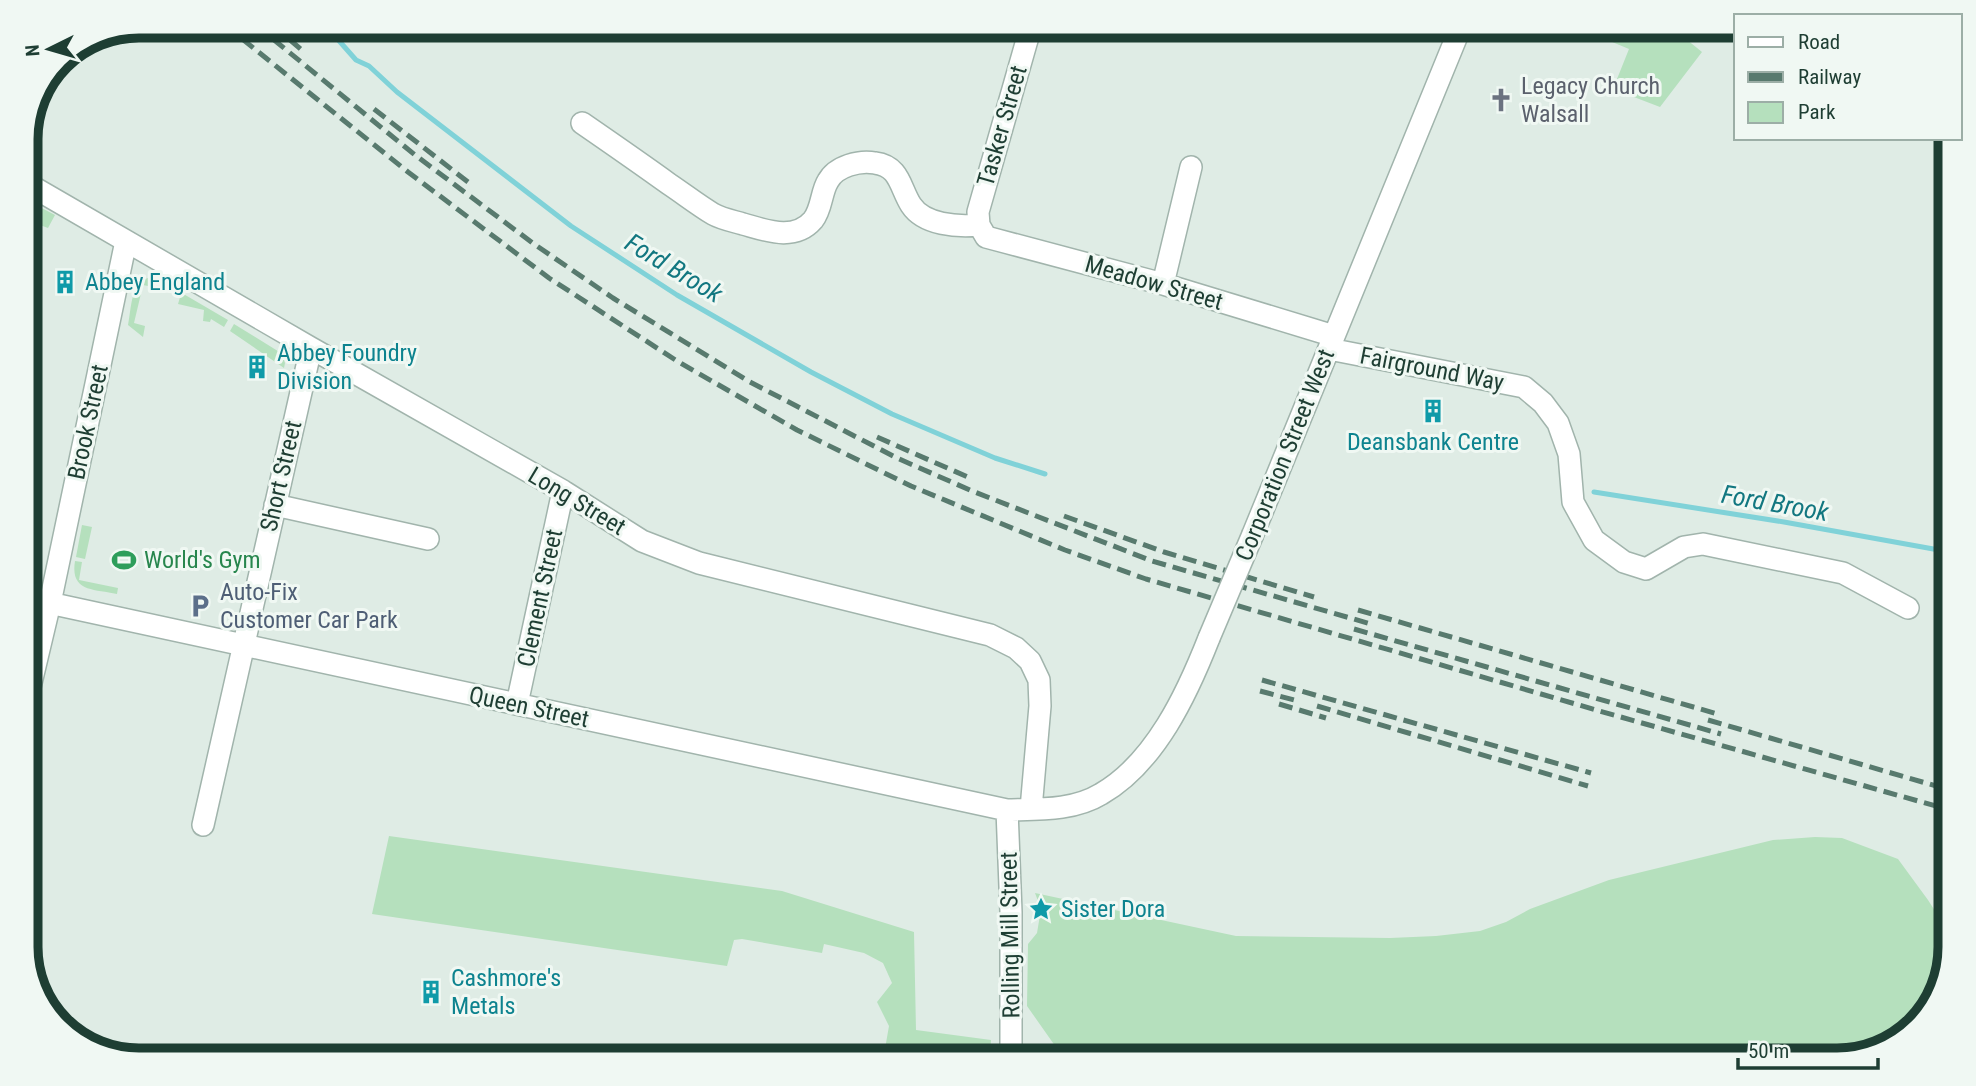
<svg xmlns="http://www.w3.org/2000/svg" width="1976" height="1086" font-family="'Roboto Condensed',sans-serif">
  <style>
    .green { fill: #b5e0bd }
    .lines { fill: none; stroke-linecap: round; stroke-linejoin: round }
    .stream { stroke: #80d2d8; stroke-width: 5 }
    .minor-casing { stroke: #a1b4ac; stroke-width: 24 }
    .minor { stroke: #fff; stroke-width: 21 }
    .rail { stroke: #587a6e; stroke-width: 5; stroke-dasharray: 14 7; stroke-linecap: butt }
    .minor-bridge-casing { stroke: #a1b4ac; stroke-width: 24; stroke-linecap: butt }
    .minor-bridge { stroke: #fff; stroke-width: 21 }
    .labels { text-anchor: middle; stroke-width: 6; stroke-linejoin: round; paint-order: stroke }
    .worship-label { font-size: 24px; fill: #5b616d; stroke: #f0f8f3; text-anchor: start }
    .street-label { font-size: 24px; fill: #1e3e33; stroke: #f0f8f3 }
    .culture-label { font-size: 24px; fill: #0d838f; stroke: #f0f8f3; text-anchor: start }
    .leisure-label { font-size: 24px; fill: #27864d; stroke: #f0f8f3; text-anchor: start }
    .service-label { font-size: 24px; fill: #4e5e75; stroke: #f0f8f3; text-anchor: start }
    .water-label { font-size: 26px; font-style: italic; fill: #127780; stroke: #f0f8f3 }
    .rim { fill: none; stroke: #1e3e33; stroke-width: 9 }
  </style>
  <rect width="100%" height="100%" fill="#dfece5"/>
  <!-- green -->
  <path class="green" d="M 1610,26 L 1670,26 L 1702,52 L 1660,107 L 1613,89 L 1629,49 L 1605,39 Z
    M 36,205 L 55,215 L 48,228 L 29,221 Z
    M 150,277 L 155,277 L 153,287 L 143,285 L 134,323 L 145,326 L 143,337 L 128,325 C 132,306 130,284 150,277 Z
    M 163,282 L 228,320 L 224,327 L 211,319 L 210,322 L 203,321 L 204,310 L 178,304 L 181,294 L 162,289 Z
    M 234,324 L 281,353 L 285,363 L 284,368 L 230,331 Z
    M 82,525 L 92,527 L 85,559 L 76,557 Z
    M 75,561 L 82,562 L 79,580 L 118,588 L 117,594 C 93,589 70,592 75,561 Z
    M 389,836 L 782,891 L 914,932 L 916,1030 L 991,1040 L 990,1060 L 883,1060 L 889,1026 L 877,1002 L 892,983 L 883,963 L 864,953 L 824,944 L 822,953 L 742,939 L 734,940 L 727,966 L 372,914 Z
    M 1815,837 L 1842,838 L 1898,859 L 1928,900 L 1950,934 L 1950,947 L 1935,1003 L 1894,1044 L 1837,1060 L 1065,1060 L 1027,1006 L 1028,944 L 1037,933 L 1041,909 L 1035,893 L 1236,936 L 1390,938 L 1436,936 L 1480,931 L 1506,922 L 1530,909 L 1609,880 L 1773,840 Z"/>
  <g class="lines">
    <!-- stream -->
    <path class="stream" d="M 326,26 L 356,60 L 369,66 L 397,92 L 571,226 L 677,295 L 811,372 L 892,414 L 995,458 L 1045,474
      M 1594,492 L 1784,522 L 1950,552"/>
    <!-- minor casing -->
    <g class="minor-casing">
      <path id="minor" d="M 1031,26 L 978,212 L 979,225 L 986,237 L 1163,284 L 1334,336
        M 582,123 C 611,143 640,163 669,184 C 684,194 698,205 713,214 C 722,219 733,221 743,224 C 765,230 794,242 813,220 C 822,209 821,192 828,181 C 836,166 860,160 875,163 C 900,166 900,188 911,205 C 924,225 957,227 979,225
        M 26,183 L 311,348 L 563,491 L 642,541 L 699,563 L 990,635 L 1016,648 L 1030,661 L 1039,680 L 1040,706 L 1031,809
        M 1163,284 L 1191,167
        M 1329,349 L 1524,387 L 1543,403 L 1558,423 L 1569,454 L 1573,502 L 1594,540 L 1624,562 L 1646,569 L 1684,547 L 1703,544 L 1843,573 L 1908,608
        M 275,505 L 428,539
        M 1253,534 L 1461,26
        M 26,598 L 1007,810 C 1038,809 1073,811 1101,794 C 1155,763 1187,694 1209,638
        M 26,704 L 50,603 L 126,241
        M 517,704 L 563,491
        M 1007,810 L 1011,912 L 1011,1060
        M 203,825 L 311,348"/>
    </g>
    <!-- minor -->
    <use href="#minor" class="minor"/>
    <!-- rail -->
    <path class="rail" d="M 226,26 L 408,172 L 549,278 L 677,361 L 797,430 L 911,486 L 1065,550 L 1146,579 L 1596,710 L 1950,810
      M 257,26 L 415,155 L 534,244 L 613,298 L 750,382 L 897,458 L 972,491 L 1152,561 L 1371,624
      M 274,26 L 304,52
      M 374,109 L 468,182
      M 877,437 L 970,478
      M 1064,516 L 1164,552 L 1314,597
      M 1358,610 L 1721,715
      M 1354,629 L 1721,734
      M 1262,680 L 1591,773
      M 1260,691 L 1294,700
      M 1279,704 L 1326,718
      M 1317,706 L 1588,786
      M 1708,720 L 1950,790"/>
    <!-- minor-bridge casing -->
    <g class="minor-bridge-casing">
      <path id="minor-bridge" d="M 1209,638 L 1253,534"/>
    </g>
    <!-- minor-bridge -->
    <use href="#minor-bridge" class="minor-bridge"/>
  </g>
  <!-- icons -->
  <defs>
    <g id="church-bare" transform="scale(1.89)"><path d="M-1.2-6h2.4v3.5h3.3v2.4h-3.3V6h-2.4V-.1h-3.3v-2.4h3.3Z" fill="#6b7280" stroke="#f0f8f3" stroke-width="2.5" paint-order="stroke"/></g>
    <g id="building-bare" transform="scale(1.89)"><path d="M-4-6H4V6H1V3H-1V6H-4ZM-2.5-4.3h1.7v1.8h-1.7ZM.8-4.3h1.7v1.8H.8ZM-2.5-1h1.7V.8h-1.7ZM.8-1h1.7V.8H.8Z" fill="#0f9aa8" stroke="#f0f8f3" stroke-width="2.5" paint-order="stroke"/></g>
    <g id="stadium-bare" transform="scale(1.89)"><path d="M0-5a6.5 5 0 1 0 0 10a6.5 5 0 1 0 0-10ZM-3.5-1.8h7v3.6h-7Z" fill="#2e9e5b" stroke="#f0f8f3" stroke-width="2.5" paint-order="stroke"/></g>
    <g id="parking-bare" transform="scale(1.89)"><path d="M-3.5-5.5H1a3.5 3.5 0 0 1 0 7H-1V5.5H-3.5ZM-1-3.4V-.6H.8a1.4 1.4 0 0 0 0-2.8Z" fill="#5c6f8a" stroke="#f0f8f3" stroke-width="2.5" paint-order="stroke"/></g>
    <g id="sight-bare" transform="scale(1.89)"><path d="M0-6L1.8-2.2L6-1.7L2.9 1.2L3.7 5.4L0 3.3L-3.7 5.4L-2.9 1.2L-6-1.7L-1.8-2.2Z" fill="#0f9aa8" stroke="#f0f8f3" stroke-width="2.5" paint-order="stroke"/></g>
  </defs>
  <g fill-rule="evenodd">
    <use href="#church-bare" x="1501" y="100"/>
    <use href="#building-bare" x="65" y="282"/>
    <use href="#building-bare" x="257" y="367"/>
    <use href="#building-bare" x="1433" y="411"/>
    <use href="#stadium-bare" x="124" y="560"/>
    <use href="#parking-bare" x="200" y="606"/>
    <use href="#sight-bare" x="1041" y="909"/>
    <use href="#building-bare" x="431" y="992"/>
  </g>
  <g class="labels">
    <!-- worship labels -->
    <g class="worship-label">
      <text x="1521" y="94">Legacy Church<tspan x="1521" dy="28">Walsall</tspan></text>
    </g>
    <!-- street labels -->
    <g class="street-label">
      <text transform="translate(1002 126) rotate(-74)" y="8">Tasker Street</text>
      <text transform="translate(1154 283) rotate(16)" y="8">Meadow Street</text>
      <text transform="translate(1432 369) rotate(11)" y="8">Fairground Way</text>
      <text transform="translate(88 422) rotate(-78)" y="8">Brook Street</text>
      <text transform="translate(1285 455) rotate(-68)" y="8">Corporation Street West</text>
      <text transform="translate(281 476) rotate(-77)" y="8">Short Street</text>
      <text transform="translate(577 501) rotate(31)" y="8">Long Street</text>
      <text transform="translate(540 598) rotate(-78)" y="8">Clement Street</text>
      <text transform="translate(529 707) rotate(12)" y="8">Queen Street</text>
      <text transform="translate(1010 935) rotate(-91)" y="8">Rolling Mill Street</text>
    </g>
    <!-- culture labels -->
    <g class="culture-label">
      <text x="85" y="290">Abbey England</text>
      <text x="277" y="361">Abbey Foundry<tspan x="277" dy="28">Division</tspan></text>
      <text x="1433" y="450" text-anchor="middle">Deansbank Centre</text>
      <text x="1061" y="917">Sister Dora</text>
      <text x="451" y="986">Cashmore's<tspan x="451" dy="28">Metals</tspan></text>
    </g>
    <!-- leisure labels -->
    <g class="leisure-label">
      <text x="144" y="568">World's Gym</text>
    </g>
    <!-- service labels -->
    <g class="service-label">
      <text x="220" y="600">Auto-Fix<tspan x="220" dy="28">Customer Car Park</tspan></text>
    </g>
    <!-- water labels -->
    <g class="water-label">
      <text transform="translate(674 268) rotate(31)" y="9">Ford Brook</text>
      <text transform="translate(1775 503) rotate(10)" y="9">Ford Brook</text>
    </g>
  </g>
  <!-- crop -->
  <path d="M0 0H1976V1086H0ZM139 38H1837A101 101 0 0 1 1938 139V947A101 101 0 0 1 1837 1048H139A101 101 0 0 1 38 947V139A101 101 0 0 1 139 38Z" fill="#f0f8f3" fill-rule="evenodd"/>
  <path class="rim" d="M139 38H1837A101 101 0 0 1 1938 139V947A101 101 0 0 1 1837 1048H139A101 101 0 0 1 38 947V139A101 101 0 0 1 139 38Z"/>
  <!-- legend -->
  <rect x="1734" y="14" width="228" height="126" fill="#f0f8f3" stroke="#9caea6" stroke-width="2"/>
  <rect x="1748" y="37" width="35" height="10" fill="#ffffff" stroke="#9caea6" stroke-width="2"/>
  <text x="1798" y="49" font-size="21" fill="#1e3e33">Road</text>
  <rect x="1748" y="72" width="35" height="10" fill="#587a6e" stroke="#9caea6" stroke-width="2"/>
  <text x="1798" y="84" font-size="21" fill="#1e3e33">Railway</text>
  <rect x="1748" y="102" width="35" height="21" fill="#b5e0bd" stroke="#9caea6" stroke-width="2"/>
  <text x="1798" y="119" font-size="21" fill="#1e3e33">Park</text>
  <!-- north arrow -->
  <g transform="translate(49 49) rotate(265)" stroke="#f0f8f3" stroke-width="5" paint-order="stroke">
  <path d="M0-5L12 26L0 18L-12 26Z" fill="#1e3e33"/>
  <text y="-10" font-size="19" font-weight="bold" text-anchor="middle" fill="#1e3e33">N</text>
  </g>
  <!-- scale -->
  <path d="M1738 1058v10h140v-10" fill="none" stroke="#1e3e33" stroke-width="3.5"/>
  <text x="1748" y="1058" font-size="21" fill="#1e3e33" stroke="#f0f8f3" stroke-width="5" paint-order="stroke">50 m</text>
</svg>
